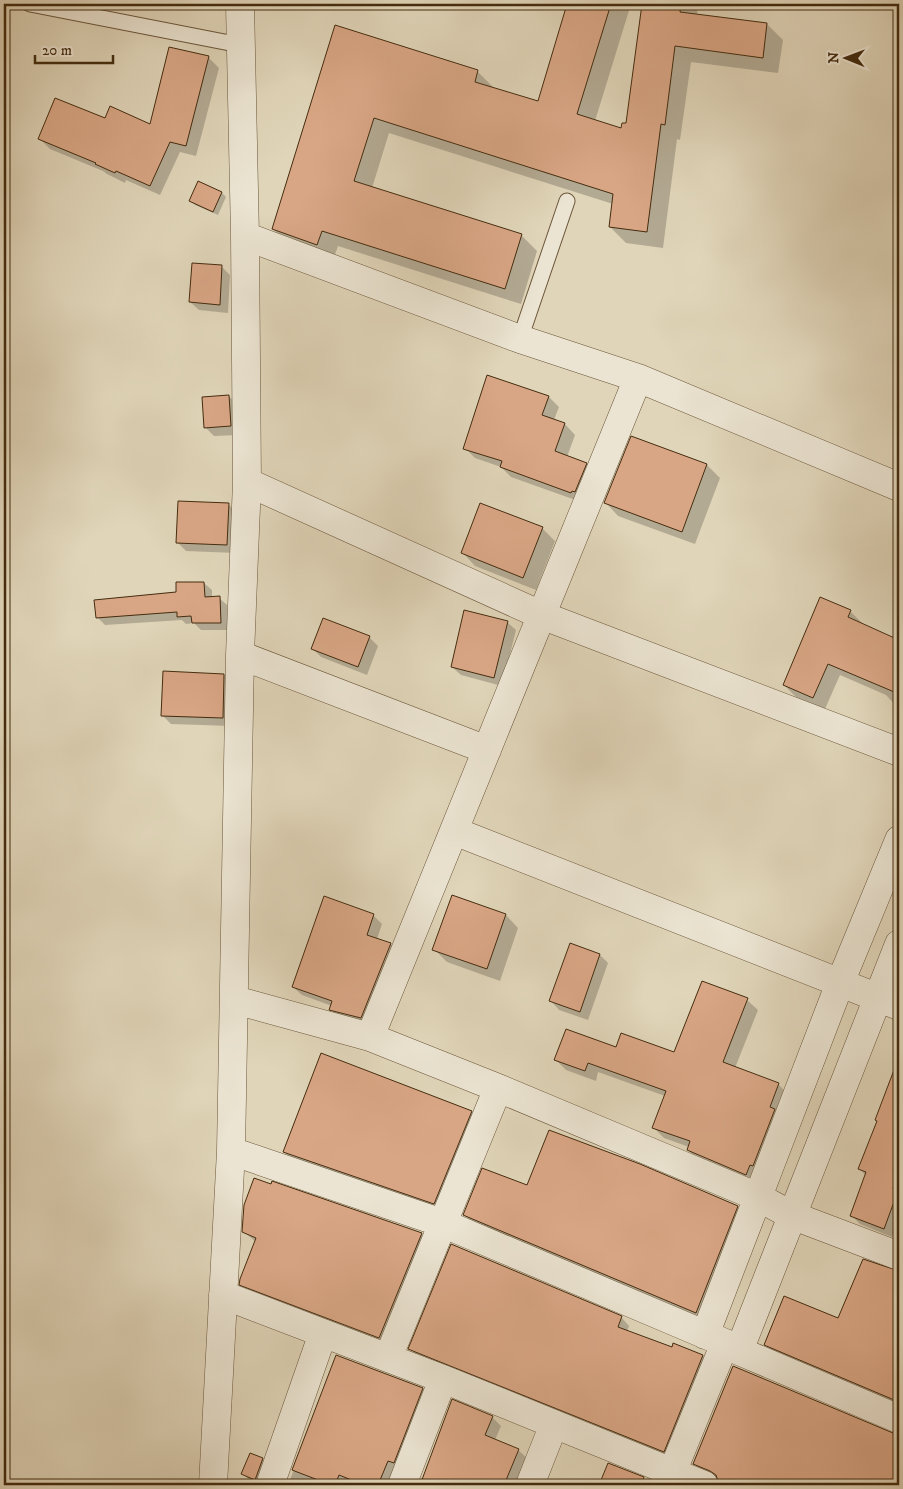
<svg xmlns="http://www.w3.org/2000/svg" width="903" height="1489" font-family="'IM FELL DW Pica',serif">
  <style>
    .shadow { fill: #0003 }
    .building { fill: #d9a685; stroke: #442c0f }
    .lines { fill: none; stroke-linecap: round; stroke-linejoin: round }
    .lane-casing { stroke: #6b563a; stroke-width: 17 }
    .street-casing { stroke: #6b563a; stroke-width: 29 }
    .lane { stroke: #ebe4d2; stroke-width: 15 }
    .street { stroke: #ebe4d2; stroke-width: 28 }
  </style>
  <rect width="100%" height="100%" fill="#e0d5b9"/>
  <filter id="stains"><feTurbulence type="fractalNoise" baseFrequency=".004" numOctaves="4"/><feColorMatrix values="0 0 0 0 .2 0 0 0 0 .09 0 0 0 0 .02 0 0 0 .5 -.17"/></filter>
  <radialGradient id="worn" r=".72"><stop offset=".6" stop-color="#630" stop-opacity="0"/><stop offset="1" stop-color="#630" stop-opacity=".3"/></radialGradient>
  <!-- shadow -->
  <path class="shadow" d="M 89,4 L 104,4 L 102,9 Z
    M 569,4 L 631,4 L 595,121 L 622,130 L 627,125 L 643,4 L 698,4 L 697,15 L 767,24 L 783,40 L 778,73 L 691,62 L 680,140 L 677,139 L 663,248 L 626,243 L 610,227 L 613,204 L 389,133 L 372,188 L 521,235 L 537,251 L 521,304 L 338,246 L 333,260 L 289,245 L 273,229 L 336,27 L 477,71 L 493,87 L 493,89 L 538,103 Z
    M 208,57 L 219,68 L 196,156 L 180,152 L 160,195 L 126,180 L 125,183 L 107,174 L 103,171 L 50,149 L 40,139 L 106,119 L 151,126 Z
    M 199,183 L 222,193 L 226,197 L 218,215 L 195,205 L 191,201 Z
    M 221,266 L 230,275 L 228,313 L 199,310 L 190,302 Z
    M 229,396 L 237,405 L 239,435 L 214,436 L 205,427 Z
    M 549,397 L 559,407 L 554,420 L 565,424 L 575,435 L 567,457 L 586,464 L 596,474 L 581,502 L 511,477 L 501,467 L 475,458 L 465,448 Z
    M 632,437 L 707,465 L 720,478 L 695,544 L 618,516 L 606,503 Z
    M 228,504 L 237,513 L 236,553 L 186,551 L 178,543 Z
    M 542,528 L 555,541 L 536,590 L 475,566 L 463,553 Z
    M 204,583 L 212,590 L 212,598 L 219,598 L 227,605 L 228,630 L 201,630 L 194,623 L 186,624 L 182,620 L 105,625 L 97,617 L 177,593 Z
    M 850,611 L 862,623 L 861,625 L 899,641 L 899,709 L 886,695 L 840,675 L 825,709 L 796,697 L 784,685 Z
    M 507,622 L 516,630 L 502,686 L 461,675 L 452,667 Z
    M 369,637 L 378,646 L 367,675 L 321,657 L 313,649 Z
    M 224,675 L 232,683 L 231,726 L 171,724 L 162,715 Z
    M 453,896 L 506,915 L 518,928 L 500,981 L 447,962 L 434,949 Z
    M 324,898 L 374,916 L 382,924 L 377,939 L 391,944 L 399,953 L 369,1026 L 339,1018 L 331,1009 L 332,1006 L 302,995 L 293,987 Z
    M 600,955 L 608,963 L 588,1020 L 559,1010 L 551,1001 Z
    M 703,982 L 747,1000 L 758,1010 L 735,1068 L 778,1084 L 788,1094 L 756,1184 L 698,1160 L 688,1150 L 689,1147 L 664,1138 L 654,1128 L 665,1096 L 598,1072 L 596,1081 L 566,1070 L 556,1060 L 617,1049 L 675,1054 Z
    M 899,1059 L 899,1219 L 892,1237 L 860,1224 L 851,1215 L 866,1176 L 860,1169 L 878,1121 L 877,1120 Z
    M 471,1112 L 480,1121 L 443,1212 L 293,1160 L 284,1152 Z
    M 528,1187 L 737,1207 L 746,1216 L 705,1321 L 474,1224 L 465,1215 Z
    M 244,1232 L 421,1234 L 430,1242 L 388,1346 L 249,1293 L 241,1284 L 256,1242 Z
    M 863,1260 L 899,1273 L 899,1406 L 775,1354 L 766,1345 L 839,1320 Z
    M 621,1317 L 629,1326 L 627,1332 L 672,1348 L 703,1356 L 711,1364 L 672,1460 L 419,1357 L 410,1349 Z
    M 327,1383 L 422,1389 L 430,1398 L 390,1485 L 288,1485 Z
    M 453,1401 L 492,1417 L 501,1426 L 495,1440 L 518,1450 L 527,1458 L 525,1485 L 421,1485 Z
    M 893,1435 L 899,1436 L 899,1485 L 722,1485 L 719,1479 L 703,1472 L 694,1463 Z
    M 262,1459 L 266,1463 L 259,1483 L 247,1478 L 243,1474 Z
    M 609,1464 L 643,1479 L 650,1485 L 600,1485 Z"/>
  <!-- building -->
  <path class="building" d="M 567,4 L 611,4 L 577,114 L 621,128 L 622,123 L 626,123 L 642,4 L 681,4 L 680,12 L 767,23 L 763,58 L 675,46 L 665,125 L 661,124 L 647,232 L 609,227 L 613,194 L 374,118 L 354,181 L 522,234 L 505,289 L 322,231 L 317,245 L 272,229 L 335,25 L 478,70 L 475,82 L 538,101 Z
    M 169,47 L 209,56 L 186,146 L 170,142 L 150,186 L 116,171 L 115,173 L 95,164 L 96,163 L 38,139 L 55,98 L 105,118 L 110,106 L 150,124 Z
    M 198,181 L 222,192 L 213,212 L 189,201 Z
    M 192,263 L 222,265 L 220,305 L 189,302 Z
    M 487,375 L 549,396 L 542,415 L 565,423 L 555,451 L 587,463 L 575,492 L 572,491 L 571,493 L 500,467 L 502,461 L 463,449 Z
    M 229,395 L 231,426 L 204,428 L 202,397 Z
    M 631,436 L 707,464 L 682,532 L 604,503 Z
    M 178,501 L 229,503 L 227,545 L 176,543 Z
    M 480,503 L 543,527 L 523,578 L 461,553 Z
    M 176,582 L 204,582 L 205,597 L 220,596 L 221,623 L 192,623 L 191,616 L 177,617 L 177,612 L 96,618 L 94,600 L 176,592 Z
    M 820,597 L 851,610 L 848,617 L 899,640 L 899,694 L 828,664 L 813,698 L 783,685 Z
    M 464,610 L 508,621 L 494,678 L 451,667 Z
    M 323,618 L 370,636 L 358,667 L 311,649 Z
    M 163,671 L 224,674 L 223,718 L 161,716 Z
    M 452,895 L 506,914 L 487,969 L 432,950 Z
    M 324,896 L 374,914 L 367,935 L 391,943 L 361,1018 L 329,1010 L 332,1001 L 292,987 Z
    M 570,943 L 600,954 L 580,1012 L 549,1001 Z
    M 702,981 L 748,998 L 723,1062 L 779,1083 L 770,1107 L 775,1109 L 753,1166 L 750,1165 L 746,1175 L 687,1150 L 690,1141 L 652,1128 L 666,1091 L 588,1063 L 585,1071 L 554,1060 L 566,1029 L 616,1047 L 621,1033 L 674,1052 Z
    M 321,1053 L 472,1111 L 434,1204 L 283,1152 Z
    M 897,1062 L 899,1062 L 899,1173 L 893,1189 L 898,1191 L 884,1229 L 850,1216 L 866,1172 L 858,1169 L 877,1121 L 875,1120 Z
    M 549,1130 L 640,1164 L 738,1206 L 696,1313 L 463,1215 L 482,1168 L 527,1185 Z
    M 254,1178 L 271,1184 L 272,1181 L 422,1233 L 379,1338 L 239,1285 L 240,1279 L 256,1238 L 242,1232 L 244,1205 Z
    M 451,1244 L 622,1316 L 618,1327 L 672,1347 L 673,1343 L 703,1355 L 664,1452 L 408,1349 Z
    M 863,1259 L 899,1271 L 899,1402 L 764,1345 L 784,1296 L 838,1318 Z
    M 336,1355 L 423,1388 L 394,1463 L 388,1461 L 378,1485 L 364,1485 L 339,1475 L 335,1485 L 331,1485 L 292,1470 Z
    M 733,1366 L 893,1433 L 899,1434 L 899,1485 L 719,1484 L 716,1475 L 710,1471 L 693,1464 Z
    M 452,1399 L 493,1416 L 485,1435 L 519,1449 L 504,1485 L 420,1485 Z
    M 250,1453 L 263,1458 L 255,1480 L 241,1474 Z
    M 608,1463 L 644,1477 L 641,1485 L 599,1485 Z"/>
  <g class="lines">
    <!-- lane casing -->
    <g class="lane-casing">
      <path id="lane" d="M 30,4 L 240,45
        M 520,339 L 567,201"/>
    </g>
    <!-- street casing -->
    <g class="street-casing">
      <path id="street" d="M 245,236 L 520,339 L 638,378 L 899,487
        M 247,482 L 541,615 L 899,752
        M 240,655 L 487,750
        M 454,831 L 899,1006
        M 235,1000 L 370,1037 L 498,1088 L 758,1197 L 791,1215 L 899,1256
        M 370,1037 L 638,378
        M 231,1151 L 442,1223 L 725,1343 L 739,1351 L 899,1419
        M 223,1295 L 443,1379 L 704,1485
        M 705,1335 L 840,983 L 899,840
        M 739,1351 L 899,944
        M 388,1358 L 498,1088
        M 213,1485 L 231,1151 L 240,655 L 247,482 L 245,236 L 240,4
        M 270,1485 L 323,1333
        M 402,1485 L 443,1379
        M 530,1485 L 554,1424
        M 667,1485 L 725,1343"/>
    </g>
    <!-- lane -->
    <use href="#lane" class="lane"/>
    <!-- street -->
    <use href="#street" class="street"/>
  </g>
  <!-- margin -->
  <rect width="903" height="1489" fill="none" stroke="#e0d5b9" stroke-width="20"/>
  <rect x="5" y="5" width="893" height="1479" fill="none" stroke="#442c0f" stroke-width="2.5"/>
  <rect x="10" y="10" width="883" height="1469" fill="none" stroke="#442c0f"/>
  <!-- north arrow -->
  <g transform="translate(846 58) rotate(271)" stroke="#ebe4d2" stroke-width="4" paint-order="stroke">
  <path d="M0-4L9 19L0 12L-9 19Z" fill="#442c0f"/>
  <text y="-8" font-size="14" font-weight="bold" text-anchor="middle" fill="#442c0f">N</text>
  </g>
  <!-- scale -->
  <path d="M35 55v8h78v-8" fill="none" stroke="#442c0f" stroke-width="2.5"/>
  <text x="42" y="55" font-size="15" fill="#442c0f" stroke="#ebe4d2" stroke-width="4" paint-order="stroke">20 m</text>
  <rect width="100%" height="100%" filter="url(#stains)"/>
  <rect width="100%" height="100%" fill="url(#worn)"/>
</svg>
